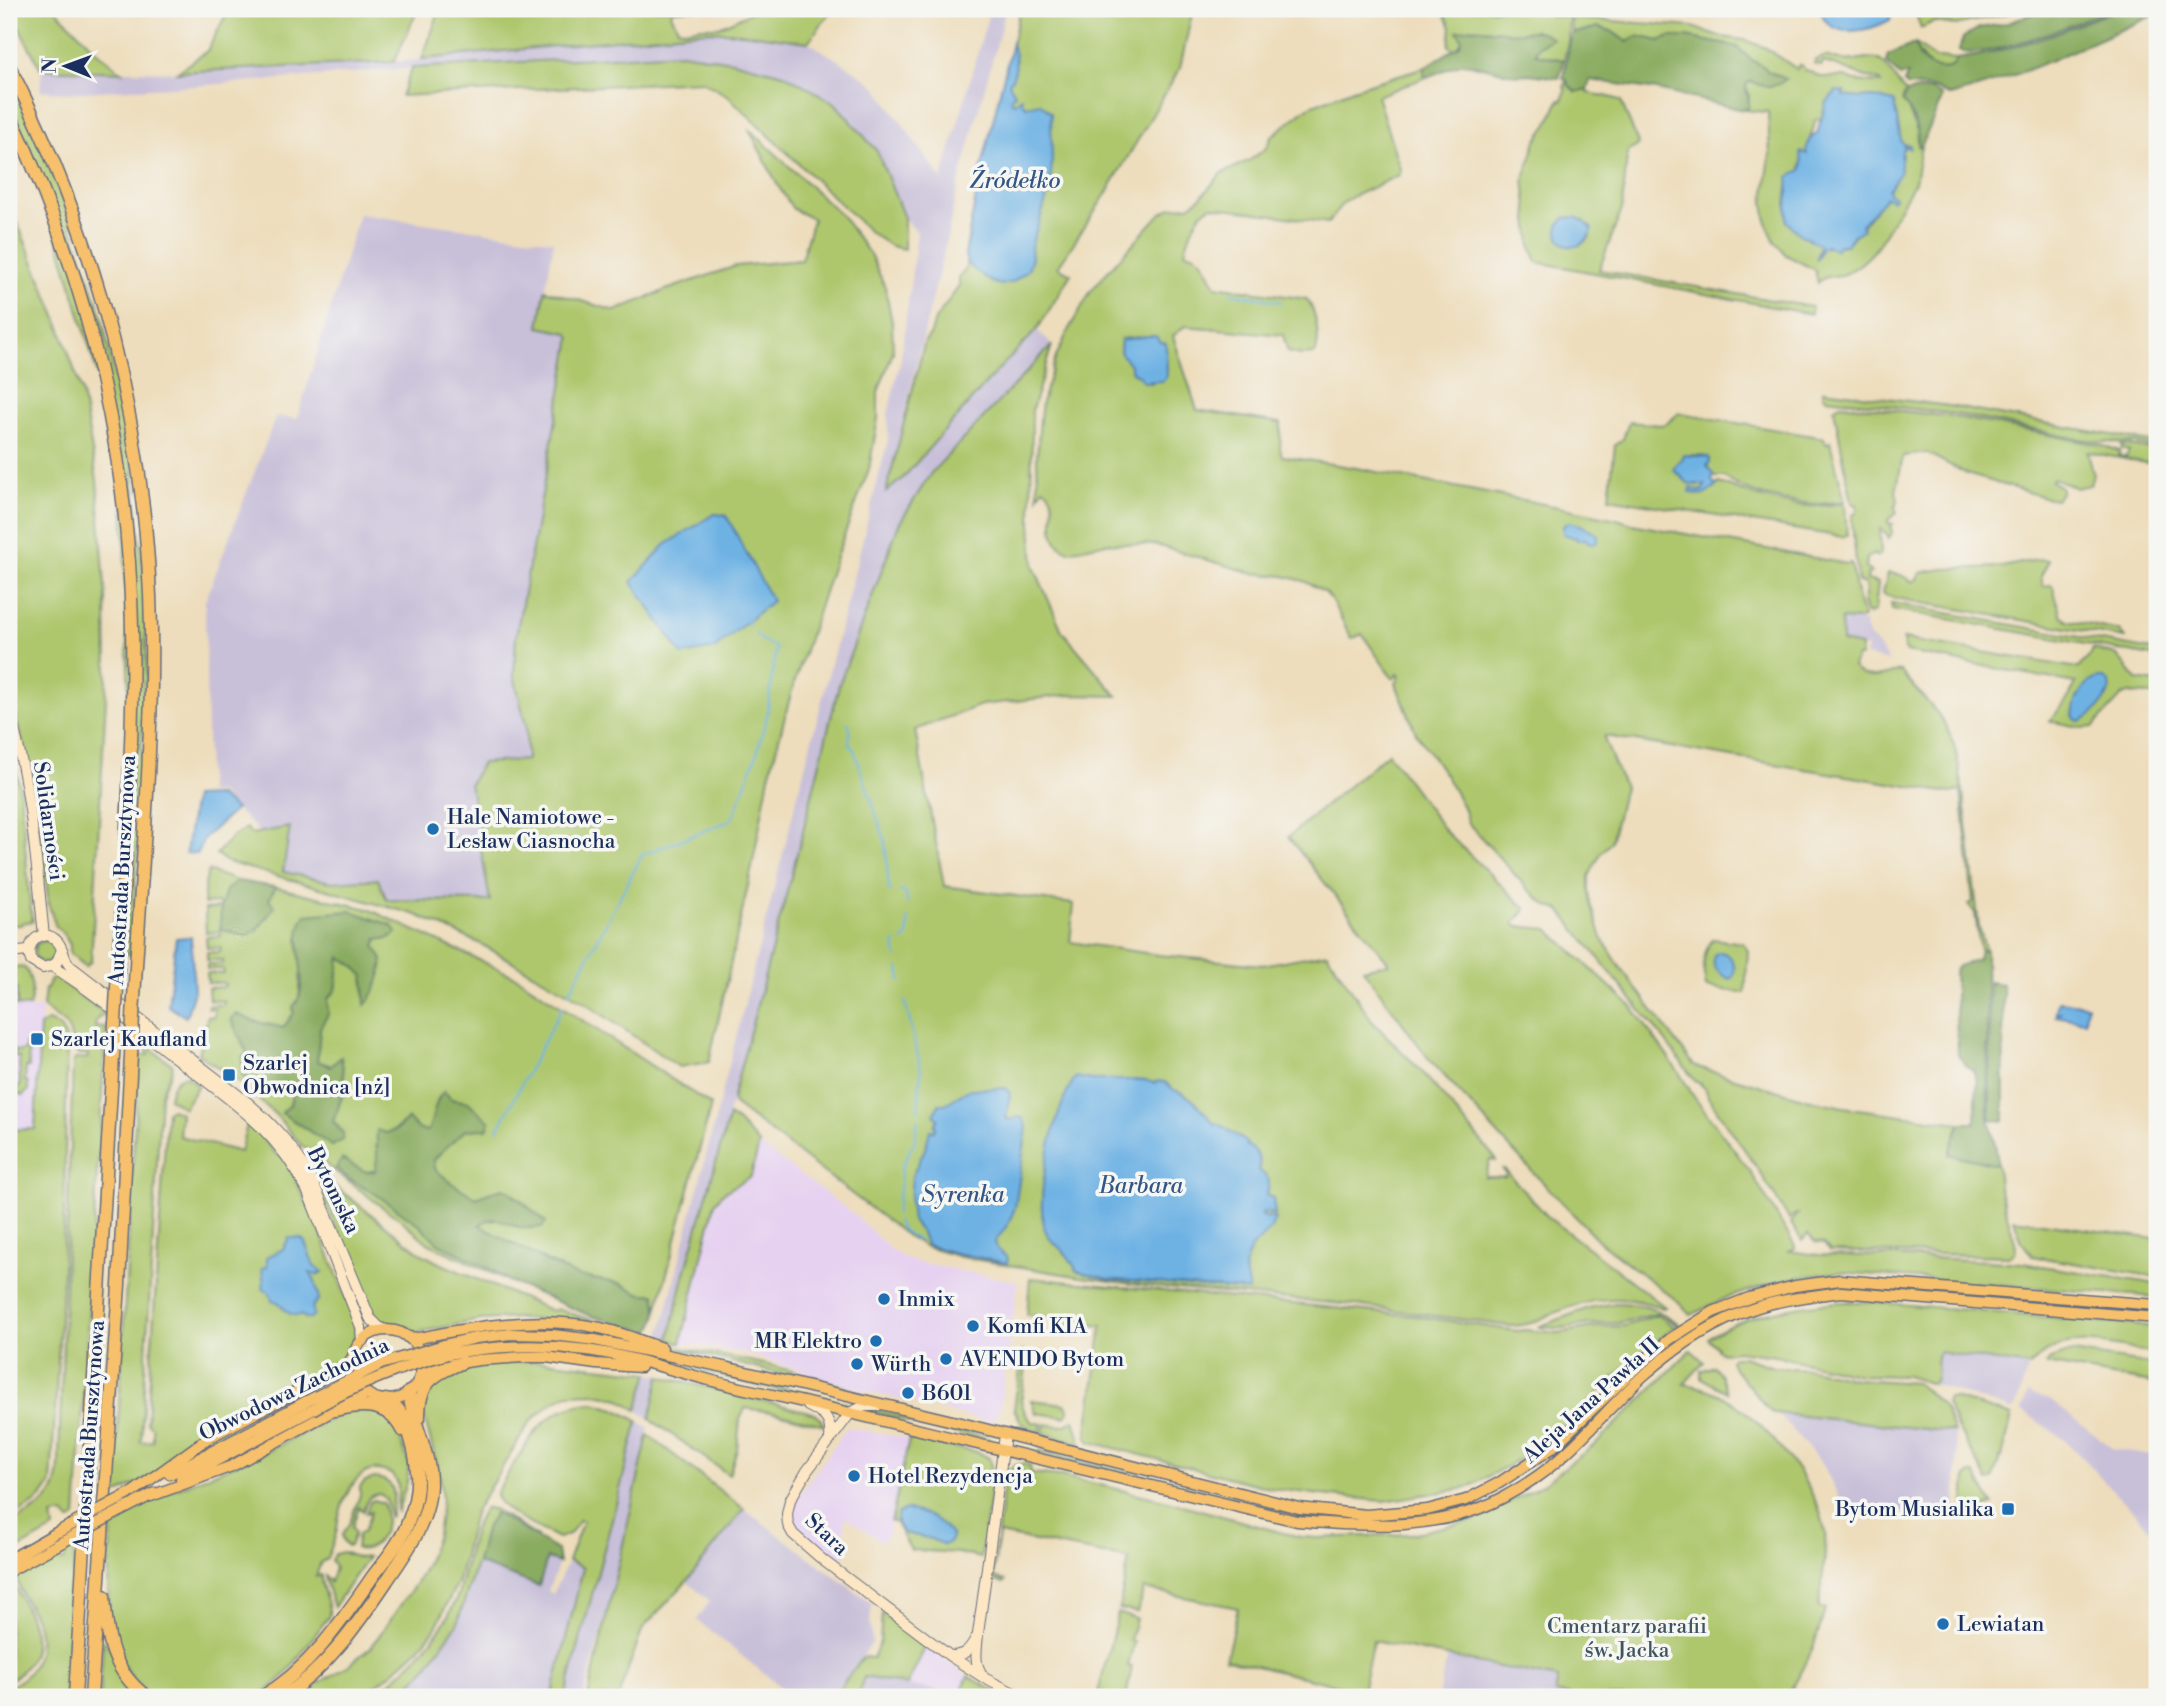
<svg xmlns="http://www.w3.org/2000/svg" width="2166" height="1706" font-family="'Libre Bodoni',serif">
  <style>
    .built { fill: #e6d2f0 }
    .industrial { fill: #c8bfd8 }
    .green { fill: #aec76d; stroke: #647b66; stroke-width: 2; fill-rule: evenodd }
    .forest { fill: #8aac60; stroke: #526e5f; stroke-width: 2 }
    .water { fill: #6eb2e4; stroke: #4470a1; stroke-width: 2 }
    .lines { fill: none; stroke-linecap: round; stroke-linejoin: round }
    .stream { stroke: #6eb2e4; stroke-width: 2 }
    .secondary-casing { stroke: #646c7f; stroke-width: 12 }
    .primary-casing { stroke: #646c7f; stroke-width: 13 }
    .highway-casing { stroke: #646c7f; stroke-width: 15 }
    .secondary { stroke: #fce6c4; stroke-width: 10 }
    .primary { stroke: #f7c06c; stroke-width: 10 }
    .highway { stroke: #f7c06c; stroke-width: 12 }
    .primary-bridge-casing { stroke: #646c7f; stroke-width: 13; stroke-linecap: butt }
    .highway-bridge-casing { stroke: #646c7f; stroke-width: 15; stroke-linecap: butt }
    .primary-bridge { stroke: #f7c06c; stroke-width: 10 }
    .highway-bridge { stroke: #f7c06c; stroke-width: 12 }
    .poi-dot { fill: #1f6fb2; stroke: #f6f6f2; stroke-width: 2.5 }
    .labels { text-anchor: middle; stroke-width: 7; stroke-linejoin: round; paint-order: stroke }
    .poi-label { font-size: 21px; fill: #1b2f5e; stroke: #f6f6f2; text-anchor: start }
    .street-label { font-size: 21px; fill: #1b2f5e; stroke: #f6f6f2 }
    .park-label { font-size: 21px; fill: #405562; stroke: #f6f6f2 }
    .water-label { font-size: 23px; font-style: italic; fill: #345686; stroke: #f6f6f2 }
  </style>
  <rect width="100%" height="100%" fill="#f6f6f2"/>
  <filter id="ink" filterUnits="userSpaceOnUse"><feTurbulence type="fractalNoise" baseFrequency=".0143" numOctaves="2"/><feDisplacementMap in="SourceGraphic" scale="14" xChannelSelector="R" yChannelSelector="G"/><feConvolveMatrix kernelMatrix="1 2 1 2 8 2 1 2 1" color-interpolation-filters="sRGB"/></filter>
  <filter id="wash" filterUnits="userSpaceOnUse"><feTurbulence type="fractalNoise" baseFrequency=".00686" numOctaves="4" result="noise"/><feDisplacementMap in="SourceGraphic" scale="28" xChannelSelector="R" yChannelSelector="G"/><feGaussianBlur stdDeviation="1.57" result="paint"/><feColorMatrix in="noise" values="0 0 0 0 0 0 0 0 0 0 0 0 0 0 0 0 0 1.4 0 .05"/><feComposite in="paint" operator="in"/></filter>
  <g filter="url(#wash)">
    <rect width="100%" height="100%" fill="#edddbc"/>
    <!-- built -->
    <path class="built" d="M 9,982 L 13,984 L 11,988 L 17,989 L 17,1005 L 25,1008 L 42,1008 L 35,1129 L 9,1130 Z
      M 759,1144 L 855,1215 L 892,1251 L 903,1257 L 914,1261 L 1018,1282 L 1000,1408 L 995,1418 L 991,1421 L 986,1421 L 861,1390 L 745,1353 L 681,1343 L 715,1203 L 723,1194 L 751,1176 Z
      M 847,1427 L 909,1439 L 888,1534 L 883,1542 L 845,1517 L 843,1552 L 845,1554 L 840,1562 L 794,1527 L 790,1518 L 791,1507 Z
      M 926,1646 L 968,1676 L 961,1692 L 955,1694 L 907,1685 Z"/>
    <!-- industrial -->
    <path class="industrial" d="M 990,9 L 1006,9 L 958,187 L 948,234 L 886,491 L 996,372 L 1037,330 L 1052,345 L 931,473 L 899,524 L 839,685 L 802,835 L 669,1339 L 660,1337 L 888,440 L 888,414 L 901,358 L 917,232 L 904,218 L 877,151 L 784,74 L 732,61 L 682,53 L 412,68 L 207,85 L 63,93 L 40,90 L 42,69 L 177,72 L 394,62 L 707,31 L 742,33 L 808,42 L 841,62 L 875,85 L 942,180 Z
      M 359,214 L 554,241 L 539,327 L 569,333 L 571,338 L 516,636 L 514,676 L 526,726 L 527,760 L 482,763 L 471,784 L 490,901 L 387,900 L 378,879 L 332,882 L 283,872 L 289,827 L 259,832 L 219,792 L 208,793 L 205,601 L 276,416 L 297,419 Z
      M 1841,619 L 1858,620 L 1864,623 L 1867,633 L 1889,661 L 1865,656 L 1867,648 L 1842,642 Z
      M 1938,1352 L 2029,1366 L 2014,1411 L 1933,1384 L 1937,1379 L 1938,1372 L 1935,1362 Z
      M 649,1373 L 660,1376 L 650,1419 L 637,1410 Z
      M 2028,1393 L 2050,1400 L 2113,1449 L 2157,1456 L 2157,1536 L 2065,1440 L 2021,1410 Z
      M 1778,1413 L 1954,1432 L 1957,1452 L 1955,1518 L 1857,1507 L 1845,1509 L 1823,1465 Z
      M 638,1421 L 649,1429 L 618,1571 L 583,1697 L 565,1697 Z
      M 744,1509 L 872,1604 L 870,1621 L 872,1643 L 833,1697 L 793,1697 L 697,1620 L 710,1601 L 687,1582 Z
      M 547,1558 L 559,1563 L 548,1591 L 553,1594 L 568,1561 L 583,1567 L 552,1697 L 392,1697 L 394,1688 L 425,1669 L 457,1624 L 477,1563 L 538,1586 Z
      M 1447,1657 L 1558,1679 L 1556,1693 L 1576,1697 L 1438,1697 Z
      M 864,1677 L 955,1694 L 954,1697 L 857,1697 Z"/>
    <!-- green -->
    <path class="green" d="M 9,9 L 55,9 L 97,52 L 122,72 L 41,69 Z
      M 229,9 L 418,9 L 394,62 L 177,72 L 207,51 Z
      M 440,9 L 695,9 L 673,10 L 671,14 L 678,28 L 684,30 L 702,27 L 719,27 L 758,9 L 833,9 L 808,42 L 742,33 L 707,31 L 422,59 Z
      M 1020,9 L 1193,9 L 1180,68 L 1106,194 L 1058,267 L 1071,274 L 1037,330 L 996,372 L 903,478 L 886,492 L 925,341 L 931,334 L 935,320 L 959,286 L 959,277 C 967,271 968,264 965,255 L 981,170 L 1002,90 Z
      M 1450,9 L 1552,9 L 1551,16 L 1569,17 L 1568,42 L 1564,60 L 1535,54 L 1503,31 L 1472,28 L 1455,50 L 1449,46 L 1451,27 L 1445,15 Z
      M 1914,9 L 2025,9 L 1956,25 L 1933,22 L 1921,28 Z
      M 1571,18 L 1693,27 L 1716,36 L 1744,40 L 1766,48 L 1797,69 L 1799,65 L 1802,65 L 1804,69 L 1821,77 L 1845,77 L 1855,81 L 1881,83 L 1879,80 C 1859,77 1842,66 1823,62 L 1821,66 L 1814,64 L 1816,60 L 1826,56 C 1836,61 1849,61 1860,60 C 1865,60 1872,57 1877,59 C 1889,64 1898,85 1906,93 L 1903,97 L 1918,133 L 1918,146 L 1921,147 L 1915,182 L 1875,250 C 1866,260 1854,271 1841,275 C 1831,277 1825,275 1818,283 L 1815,270 L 1786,255 L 1775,242 L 1767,224 L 1764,201 L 1770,155 L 1768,112 L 1743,110 L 1748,108 L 1749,94 L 1745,85 L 1751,81 C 1760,87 1769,88 1780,83 L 1782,76 L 1769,72 L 1763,66 L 1751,60 L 1737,47 L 1686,37 L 1670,37 L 1659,41 L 1641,37 L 1628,42 L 1611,31 L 1598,27 L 1576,33 L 1572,31 ZM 1844,92 L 1843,96 L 1860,98 L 1874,97 L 1894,102 L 1901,141 L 1903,144 L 1910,145 L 1910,148 L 1904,147 L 1902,150 L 1900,172 L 1888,190 L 1889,193 L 1892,195 L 1890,198 L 1886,196 L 1847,245 L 1822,248 L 1816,260 L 1820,245 L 1786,205 L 1789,177 L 1801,170 L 1803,154 L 1807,154 C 1806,144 1814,132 1815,120 L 1821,119 C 1827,103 1825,97 1844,92 Z
      M 1916,44 L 1935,58 L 1957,59 L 1952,67 C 1926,74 1926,58 1912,45 Z
      M 682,53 L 732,61 L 784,74 L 835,103 L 877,151 L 904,218 L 904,249 L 891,246 L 871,233 L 728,96 L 702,81 L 401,96 L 412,68 Z
      M 1425,67 L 1424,75 L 1427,77 L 1377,96 L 1401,172 L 1399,175 L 1350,198 L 1342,204 L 1328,223 L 1211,206 C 1197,212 1188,238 1185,252 C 1206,255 1206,271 1216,286 L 1307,299 C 1316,311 1321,340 1315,354 L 1301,355 L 1288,352 L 1283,335 L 1185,326 L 1173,336 L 1197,410 L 1280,423 L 1281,424 L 1280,448 L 1282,456 L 1356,468 L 1538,503 L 1617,519 L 1632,524 L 1847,564 L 1851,563 L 1858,599 L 1864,617 L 1858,620 L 1841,619 L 1842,642 L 1861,646 L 1860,657 L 1856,657 L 1853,667 C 1863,683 1885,676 1900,671 L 1939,715 L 1947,728 L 1956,750 L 1963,791 L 1979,927 L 1986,951 L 1980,949 L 1975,913 L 1968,904 L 1973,902 L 1961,791 L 1950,793 L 1605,736 L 1604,739 L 1624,787 L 1611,842 L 1601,853 L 1589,876 L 1589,892 L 1591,904 L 1602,938 L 1620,967 L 1693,1064 L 1698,1067 L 1806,1099 L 1843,1107 L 1960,1123 L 1949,1154 L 1997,1165 L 1999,1187 L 2016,1246 L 2015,1252 L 2009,1256 L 1830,1251 L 1824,1244 L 1815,1242 L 1808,1234 L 1802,1241 L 1791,1223 L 1798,1214 L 1796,1214 L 1789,1219 L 1758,1169 L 1708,1097 C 1707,1089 1703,1084 1695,1081 L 1660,1034 L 1560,910 L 1546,905 L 1529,890 L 1468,823 L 1463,807 L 1446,776 L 1416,733 L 1396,684 L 1400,676 L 1398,674 L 1393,679 L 1362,634 L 1352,639 L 1331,599 L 1325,592 L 1304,581 L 1284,576 L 1252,573 L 1156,545 L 1107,543 L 1069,551 C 1037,538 1067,502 1043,488 L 1038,497 L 1037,456 L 1040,419 L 1042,402 L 1056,357 L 1069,329 L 1091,291 L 1109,270 L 1160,214 L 1172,207 L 1189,206 L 1200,198 L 1221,174 L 1250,160 L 1266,148 L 1272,136 L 1308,107 L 1353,89 ZM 1148,336 L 1160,342 L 1167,367 L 1152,383 L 1143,382 L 1140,376 L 1132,372 L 1130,365 L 1120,352 L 1121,339 Z
      M 9,76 L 53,173 L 101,313 L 132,457 L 145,591 L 147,682 L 144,682 L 140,806 L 131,955 L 124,953 L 132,811 L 122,458 L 34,158 L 9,103 Z
      M 1566,82 L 1572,89 L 1581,91 L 1587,89 L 1588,93 C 1594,94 1616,98 1621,101 L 1638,143 L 1637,146 L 1629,151 L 1627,156 L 1622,209 L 1599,270 L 1812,307 L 1811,314 L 1537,262 L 1531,246 L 1524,178 L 1536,141 L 1548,124 L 1559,100 L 1562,101 L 1566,89 L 1564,88 ZM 1575,217 L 1584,221 L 1590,237 C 1583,244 1578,247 1567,246 L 1565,218 Z
      M 749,129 L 841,215 L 871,256 L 885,287 L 892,322 L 893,352 L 878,392 L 878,418 L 869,469 L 832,568 L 792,690 L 769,776 L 752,867 L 709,1062 L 679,1067 L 581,1000 L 477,942 L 417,915 L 227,862 L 216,854 L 233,836 L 246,828 L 251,834 L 290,827 L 283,872 L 332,882 L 378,879 L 387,900 L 490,901 L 470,784 L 482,763 L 527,760 L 526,726 L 514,676 L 516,636 L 571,338 L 568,333 L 539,327 L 545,290 L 615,311 L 666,290 L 736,266 L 801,260 L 813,219 L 793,209 L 777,184 Z
      M 9,203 L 58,321 L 82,393 L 97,480 L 106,599 L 107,679 L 93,929 L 91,961 L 86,967 L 70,953 L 70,945 L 64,934 L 56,927 L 49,906 L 36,794 L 9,691 Z
      M 1052,345 L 1032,410 L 1031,523 L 1034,567 L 1062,631 L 1117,696 L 1067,695 L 981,705 L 915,730 L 944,886 L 1074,904 L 1070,942 L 1159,955 L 1262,965 L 1327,953 L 1373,1022 L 1423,1073 L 1496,1159 L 1496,1161 L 1490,1160 L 1485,1177 L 1505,1177 L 1506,1175 L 1502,1168 L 1505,1170 L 1549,1218 L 1665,1307 L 1663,1308 C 1624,1293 1590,1298 1552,1314 C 1533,1322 1532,1325 1510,1326 L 1355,1305 L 1147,1286 L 1081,1277 L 961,1257 L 926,1247 L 907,1236 L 734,1104 L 732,1100 L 802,835 L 839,685 L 899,524 L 931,473 Z
      M 1823,390 L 1949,406 L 2157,443 L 2157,448 L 2136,443 L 2100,442 L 2073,438 L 1962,415 L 1827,398 L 1823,396 Z
      M 1841,404 L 1962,418 L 2100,445 L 2120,451 L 2119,456 L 2126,457 L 2129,451 L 2122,449 L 2121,445 L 2136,446 L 2157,451 L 2157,465 L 2088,452 L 2093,473 L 2090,485 L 2076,488 L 2054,478 L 2051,481 L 2061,487 L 2061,493 L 2056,499 L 2044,497 L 1967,474 L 1927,453 L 1903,456 L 1896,491 L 1898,501 L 1895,508 L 1897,513 L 1888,520 L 1888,523 L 1893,524 L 1891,526 L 1892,533 L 1888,539 L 1887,534 L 1880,529 L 1881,554 L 1877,557 L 1874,554 L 1867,558 L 1866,568 L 1871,571 L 1871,573 L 1868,573 L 1867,580 L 1878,583 L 1875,611 L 1869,614 L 1866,612 C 1861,598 1864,603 1866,591 L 1865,584 L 1858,582 L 1852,521 L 1853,515 L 1857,511 L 1857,505 L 1852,503 L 1834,409 Z
      M 1679,413 L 1824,438 L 1826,444 L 1830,442 L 1845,502 C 1836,501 1826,504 1817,504 C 1789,503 1746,495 1725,477 L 1713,477 L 1707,466 L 1710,459 L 1702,455 L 1688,455 L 1674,470 L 1689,484 L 1705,485 L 1702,491 L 1692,493 L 1699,495 L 1716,487 L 1719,483 C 1749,494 1778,505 1810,506 C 1821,507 1832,504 1843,504 L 1845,507 L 1847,535 L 1843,537 L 1812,532 L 1609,498 L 1615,445 L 1623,439 L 1629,422 L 1661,425 L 1666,424 Z
      M 2041,559 L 2049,560 L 2041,576 L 2043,586 L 2052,585 L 2053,587 L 2061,615 L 2067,620 L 2119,631 L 2125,638 L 1895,598 L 1885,595 L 1883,592 L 1888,573 L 1901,575 L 1913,582 L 1918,578 L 1920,573 L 1942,569 L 2002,567 Z
      M 1891,603 L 2157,651 L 2157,657 L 1892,609 Z
      M 1903,639 L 2078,668 L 2090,656 L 2093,649 L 2116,655 L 2137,680 L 2157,683 L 2157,696 C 2145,694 2134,691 2122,696 L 2093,727 L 2083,728 L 2050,721 L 2069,697 L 2076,683 L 1907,652 L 1904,647 Z
      M 9,737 L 20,790 L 31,913 L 33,921 L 22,923 L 21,925 L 9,925 Z
      M 1388,753 L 1445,831 L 1526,909 L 1514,923 L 1516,926 L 1548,929 L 1632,1007 L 1680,1074 L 1694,1097 L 1750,1171 L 1795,1246 L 1795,1248 L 1789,1251 L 1819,1255 L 1895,1256 L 2022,1263 L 2157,1284 L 2157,1297 L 1840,1272 L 1786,1279 L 1726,1298 L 1691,1315 L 1680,1303 L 1600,1242 L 1525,1164 L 1429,1059 L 1363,969 L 1389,963 L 1288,837 Z
      M 208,871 L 238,881 L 226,890 L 228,932 L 246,936 L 257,930 L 275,906 L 269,900 L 275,887 L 368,909 L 518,978 L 711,1105 L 658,1307 L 654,1294 L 641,1294 L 621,1284 L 577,1276 L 484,1230 L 479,1225 L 488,1220 L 504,1220 L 515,1226 L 545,1222 L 508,1190 L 502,1188 L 476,1198 L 450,1182 L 435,1169 L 434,1160 C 443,1148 455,1141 465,1130 L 487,1128 L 468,1102 L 438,1098 L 435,1116 L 428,1131 L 420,1130 L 408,1119 C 397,1129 386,1134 376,1145 L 379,1157 L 375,1171 L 366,1172 L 342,1160 L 362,1187 L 374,1193 L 417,1223 L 439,1243 L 488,1268 L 513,1283 L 429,1244 L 399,1218 L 389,1212 L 301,1145 L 276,1115 L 240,1083 L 198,1054 L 208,1016 L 214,1017 L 215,1009 L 208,1008 L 209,1005 L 223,1005 L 224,1001 L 209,1000 L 208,988 L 224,987 L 225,983 L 208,983 L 207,973 L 224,973 L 223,969 L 207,969 L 207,964 L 223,964 L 223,960 L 207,960 L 207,952 L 220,952 L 221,948 L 207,948 L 206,937 L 221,936 L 220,932 L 206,933 L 205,909 L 220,908 L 219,903 L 204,904 L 204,889 ZM 306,915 C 335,915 365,917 392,925 L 378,938 L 375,948 L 382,958 L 365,1004 L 364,976 L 352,964 L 340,956 L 336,990 L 328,999 L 328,1014 L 320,1028 L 317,1061 L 331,1066 L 343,1066 L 345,1089 L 333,1121 L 343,1133 L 332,1146 L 282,1113 L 290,1105 L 293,1092 L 287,1084 L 274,1091 L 242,1058 L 248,1053 L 231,1019 L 236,1014 L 253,1021 L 283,1028 L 294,1013 L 293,1007 L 299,1001 L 301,969 L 298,938 Z
      M 1713,939 L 1743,943 L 1748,951 L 1745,993 L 1706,987 C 1703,969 1701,954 1713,939 Z
      M34 952a11 11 0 1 1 22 0a11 11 0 1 1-22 0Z
      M 9,966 L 25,968 C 33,979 33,995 29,1007 L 15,1006 L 17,1005 L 17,989 L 11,988 L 13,984 L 9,982 Z
      M 54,977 L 107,1015 L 100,1016 L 96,1021 L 95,1027 L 106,1028 L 76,1517 L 70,1521 L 64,1514 L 52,1516 L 54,1529 L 9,1554 L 9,1524 C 44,1505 61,1499 59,1455 L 73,1064 L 75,1059 L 88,1058 L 88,1054 L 77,1054 C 71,1045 73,1034 66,1026 C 60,1018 49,1014 43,1006 L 45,989 L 47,989 L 50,981 Z
      M 48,1021 C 59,1024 64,1031 67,1042 L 63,1269 L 51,1483 C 40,1504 28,1507 9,1518 L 9,1130 L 35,1129 L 40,1026 Z
      M 25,1043 L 28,1043 L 29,1067 L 26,1067 L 25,1081 L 28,1082 L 28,1091 L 22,1096 L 16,1092 L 15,1087 L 20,1086 L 19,1057 L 14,1057 L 14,1050 L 16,1052 L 25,1050 Z
      M 145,1045 L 173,1065 C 171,1076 164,1084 161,1094 L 141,1442 L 153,1441 L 153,1428 L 147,1423 L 167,1111 L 172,1109 L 181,1113 L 179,1136 L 240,1152 L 248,1121 L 275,1153 L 285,1158 L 318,1226 L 354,1318 C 358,1335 352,1347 343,1362 L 141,1482 L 114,1495 L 139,1055 L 149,1055 Z
      M 186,1076 L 198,1085 L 184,1108 L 169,1098 C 171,1087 174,1077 186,1076 Z
      M 729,1116 L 737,1121 L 759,1144 L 751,1176 L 723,1193 L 715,1203 L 681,1343 L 669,1339 L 684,1276 Z
      M 320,1184 L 332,1184 L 422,1254 L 437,1262 L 552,1311 L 557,1309 L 609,1326 L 519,1318 L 480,1320 L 414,1333 L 376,1318 L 371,1309 L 319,1187 Z
      M 2014,1219 L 2157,1239 L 2157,1277 L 2032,1256 L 2022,1242 Z
      M 1030,1278 L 1416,1316 L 1517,1331 L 1526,1330 L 1558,1333 L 1594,1327 L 1624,1326 L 1658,1315 L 1675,1327 L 1634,1359 L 1540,1448 L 1467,1488 L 1384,1501 L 1321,1495 L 1270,1488 L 1090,1442 L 1087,1436 L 1088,1425 L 1102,1326 L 1073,1322 L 1067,1328 L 1064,1327 L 1062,1320 L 1027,1315 Z
      M 1840,1302 L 1875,1302 L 2157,1327 L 2157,1354 C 2127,1349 2093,1338 2062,1345 C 2049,1348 2039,1357 2029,1366 L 1939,1352 C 1932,1364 1941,1373 1933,1384 L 1906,1376 L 1860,1375 L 1782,1357 L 1738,1351 L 1723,1353 L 1717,1350 L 1717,1348 L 1708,1338 C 1745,1313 1796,1305 1840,1302 Z
      M 1616,1303 C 1642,1304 1659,1309 1679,1324 L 1678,1325 L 1659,1313 L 1619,1323 L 1590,1324 L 1561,1328 L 1538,1327 L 1589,1308 Z
      M 667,1346 C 735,1357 801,1369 865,1395 Z
      M 1691,1350 L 1704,1362 L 1684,1384 C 1700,1386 1715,1391 1729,1400 C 1766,1424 1820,1488 1825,1533 C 1827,1552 1821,1588 1819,1608 L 1825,1609 C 1817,1641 1806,1671 1785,1697 L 1576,1697 L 1555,1693 L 1558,1679 L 1373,1641 L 1362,1691 L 1226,1659 L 1238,1608 L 1144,1589 L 1137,1612 L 1119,1609 L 1129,1559 L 999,1534 L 993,1576 L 1005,1581 L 1004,1583 L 992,1580 L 1005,1476 C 1009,1465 1020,1463 1030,1465 L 1031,1473 L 1061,1476 L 1168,1501 L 1283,1533 L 1301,1537 L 1318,1538 L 1411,1534 L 1475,1520 L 1540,1486 L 1597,1443 Z
      M 1023,1351 L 1028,1355 L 1021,1401 L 1025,1413 L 1032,1422 L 1042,1424 L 1040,1433 L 1022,1424 L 1014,1409 Z
      M 2072,1352 L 2157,1365 L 2157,1384 L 2046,1364 L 2050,1359 Z
      M 1733,1357 L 1743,1357 L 1774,1367 L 1811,1369 L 1856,1379 L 1916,1383 L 1939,1402 L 1945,1410 L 1954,1432 L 1774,1413 L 1770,1411 L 1732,1366 L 1730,1361 Z
      M 664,1359 L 846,1403 L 848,1406 L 845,1407 L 663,1362 Z
      M 543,1361 L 649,1373 L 637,1410 L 620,1399 L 592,1393 L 568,1394 L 550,1404 L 530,1422 L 474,1513 L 458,1581 L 435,1629 L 419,1648 L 391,1674 L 360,1697 L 294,1697 L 345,1668 L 371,1647 L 418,1580 L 427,1562 L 437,1535 L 442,1501 L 441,1481 L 422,1408 L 430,1384 L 464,1367 L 495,1363 Z
      M 1714,1366 L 1720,1374 L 1727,1392 L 1701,1378 L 1701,1371 Z
      M 660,1376 L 817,1414 L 824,1425 L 777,1413 L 745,1408 L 740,1419 L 737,1449 L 729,1475 L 650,1419 Z
      M 1948,1398 L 1954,1398 L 2012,1416 L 2002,1457 L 2000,1457 L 1993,1479 L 1988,1481 L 1957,1427 L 1946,1403 Z
      M 1031,1400 L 1065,1404 L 1069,1411 L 1065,1417 L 1036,1413 Z
      M 594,1403 L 615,1409 L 638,1421 L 565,1697 L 552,1697 L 583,1568 L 568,1561 L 583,1521 L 579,1520 L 571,1533 L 559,1538 C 542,1530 501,1513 496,1495 C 502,1482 511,1469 518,1457 C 539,1425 553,1405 594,1403 Z
      M 872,1409 L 983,1436 L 993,1441 L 990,1442 L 868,1412 Z
      M 346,1411 L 375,1411 L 395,1424 L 409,1464 L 407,1482 L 397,1513 C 396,1496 407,1473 378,1470 C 356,1468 343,1499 339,1516 C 337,1522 338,1528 336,1533 C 334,1542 330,1550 327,1559 L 321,1562 L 316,1576 L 321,1575 C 320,1590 331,1602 329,1616 L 286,1674 L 269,1689 L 253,1697 L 154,1697 C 96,1660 108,1582 112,1524 L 171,1491 L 270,1450 Z
      M 1074,1420 L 1081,1443 L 1043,1433 L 1045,1424 C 1057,1426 1065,1428 1074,1420 Z
      M 648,1435 L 744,1509 L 687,1581 L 643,1628 L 618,1697 L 588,1697 Z
      M 909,1439 L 978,1452 L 989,1458 L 993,1474 L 981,1558 L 958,1553 L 911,1550 L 895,1522 L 891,1522 Z
      M 1039,1450 L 1283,1509 L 1339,1519 L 1308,1517 L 1282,1512 L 1039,1453 Z
      M 1970,1474 L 1975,1474 L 1993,1504 L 1963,1519 L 1966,1477 Z
      M 375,1478 C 400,1481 394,1500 390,1518 L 386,1499 L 380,1494 C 368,1494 366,1502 363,1511 L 359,1507 L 352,1527 L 355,1533 L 350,1546 L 347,1546 L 343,1541 L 342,1535 L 350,1522 L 360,1495 L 360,1487 L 365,1481 Z
      M 374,1500 L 383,1503 C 385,1509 386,1515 386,1521 C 385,1535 371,1555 356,1548 L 358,1534 L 364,1531 L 371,1512 L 366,1513 L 370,1502 Z
      M 486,1508 L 494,1509 L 538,1537 L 494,1513 L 478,1558 L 457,1624 L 425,1669 L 405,1689 L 395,1688 L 392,1697 L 378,1697 C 385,1684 398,1677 408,1666 C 428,1647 445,1626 456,1600 C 465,1579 471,1519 486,1508 Z
      M 75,1543 L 65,1697 L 9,1697 L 9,1687 C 21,1681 31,1673 36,1660 C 49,1619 22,1609 16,1575 L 19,1570 L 52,1553 L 60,1561 L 64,1561 L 69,1546 Z
      M 342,1552 L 359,1558 L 368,1557 L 334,1607 L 325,1580 L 325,1576 L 330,1582 L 335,1568 L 331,1560 L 335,1554 Z
      M 9,1580 C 16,1585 19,1595 23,1603 C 39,1636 42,1659 9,1681 Z
      M 882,1613 L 926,1646 L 907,1685 L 864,1677 L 857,1697 L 833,1697 L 863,1657 L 873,1658 L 880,1642 Z
      M 1118,1613 L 1136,1619 L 1130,1640 L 1134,1642 L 1128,1666 L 1132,1667 L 1126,1697 L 1097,1697 Z
      M 103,1641 L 105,1641 L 141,1697 L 100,1697 Z
      M 968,1676 L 1005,1697 L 954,1697 L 955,1694 L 961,1692 Z"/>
    <!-- forest -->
    <path class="forest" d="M 2045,9 L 2113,9 C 2088,18 1977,64 1959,50 L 1963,38 L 1979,28 L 2008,23 Z
      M 2119,9 L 2157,9 L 2157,14 C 2088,43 2022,77 1950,96 L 1935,88 L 1907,86 L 1904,83 L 1908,74 L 1900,76 L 1886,62 L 1888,55 L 1912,45 L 1916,45 C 1917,49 1917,53 1920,57 C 1927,68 1940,71 1952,67 L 1957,59 C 2014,51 2066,29 2119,9 Z
      M 1598,27 L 1611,31 L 1627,42 L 1637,36 L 1659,41 L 1670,37 L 1686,37 L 1737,47 L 1751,60 L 1763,66 L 1769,72 L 1786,79 C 1776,88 1763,88 1751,81 L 1747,83 C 1743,91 1752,98 1748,108 L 1743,110 L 1657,90 L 1590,80 L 1587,89 L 1576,92 L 1569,85 L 1567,80 L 1563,79 L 1572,31 L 1576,33 Z
      M 1472,28 L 1503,31 C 1519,37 1537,23 1552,39 L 1539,46 L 1535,54 L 1564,60 L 1559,78 L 1529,74 L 1516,75 L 1469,64 L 1460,64 L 1427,77 L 1424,75 L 1425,67 L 1460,45 L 1462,39 L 1457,31 Z
      M 1919,90 L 1932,90 L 1941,95 L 1942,98 L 1921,147 L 1918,146 C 1919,130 1914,113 1902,101 L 1906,93 Z
      M 238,881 L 275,887 L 269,900 L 275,906 L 257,930 L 246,936 L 220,929 L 221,908 L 226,890 Z
      M 351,911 L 391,925 L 397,933 L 388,939 L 377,939 L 375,948 C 377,951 381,954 382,958 C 385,968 373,999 365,1005 L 364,976 L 352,964 L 340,957 L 336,990 L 328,999 L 328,1014 L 320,1028 L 317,1061 L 331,1066 L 341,1057 C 346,1079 343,1100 333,1121 L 343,1133 L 343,1140 L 332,1146 L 282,1113 L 290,1105 L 293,1093 L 287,1084 L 265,1095 L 242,1076 L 242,1058 L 247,1053 L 231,1019 L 236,1014 L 253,1021 L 283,1028 L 294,1013 L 293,1007 C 314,985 287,939 306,915 Z
      M 1980,949 L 1986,951 L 1988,1113 L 1997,1154 L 1997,1165 L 1949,1154 L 1960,1123 L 1975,1123 L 1977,1081 L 1973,1070 L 1968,1067 L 1958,1055 L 1954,972 L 1958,966 L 1978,959 Z
      M 1989,982 L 2003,984 L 2004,1121 L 1991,1119 L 1990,1112 Z
      M 444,1091 L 451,1099 L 468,1102 L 490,1122 L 487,1129 L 465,1130 C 455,1141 443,1148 434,1160 L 435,1169 L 450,1182 L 476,1198 L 502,1188 L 508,1190 L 546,1222 L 542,1227 C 534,1228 526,1229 518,1227 C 502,1222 496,1214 479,1225 L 545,1261 L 577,1276 L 621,1284 L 641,1294 L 655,1294 C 658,1308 658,1319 650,1332 L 591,1316 L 513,1283 L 488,1268 L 438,1243 L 417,1223 L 374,1193 L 348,1178 L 336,1168 L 342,1159 L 366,1172 L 375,1171 C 379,1157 376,1145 377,1130 L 386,1133 L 396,1130 L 408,1119 L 420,1130 L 428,1131 C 434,1118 434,1101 444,1091 Z
      M 495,1513 L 557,1550 L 559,1563 L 547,1558 L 539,1586 L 477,1563 L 485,1530 Z"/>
    <!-- water -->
    <path class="water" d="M 1820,9 L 1884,9 L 1891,16 L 1890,20 C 1867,32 1829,41 1820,9 Z
      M 1012,43 C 1016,57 1019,71 1009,83 L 1015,94 L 1011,97 L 1012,102 L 1015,103 L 1022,97 L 1022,102 L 1026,106 L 1040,103 L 1051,113 L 1052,161 L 1050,188 L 1031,247 L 1032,258 L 1028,270 L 1013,282 L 1001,285 L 992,282 L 976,271 L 967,263 L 965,255 L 981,170 Z
      M 1836,91 L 1844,92 L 1843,96 L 1860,98 L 1874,97 L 1894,102 L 1901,141 L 1903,145 L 1910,145 L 1910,148 L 1904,147 L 1902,150 L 1900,173 L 1888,190 L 1889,193 L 1895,197 L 1893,200 L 1886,197 L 1861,225 L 1863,229 L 1854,235 L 1846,245 L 1838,245 L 1836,249 L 1826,246 L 1822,248 L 1816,260 L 1820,245 L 1799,234 L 1786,221 L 1789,177 L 1801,170 L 1802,162 L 1800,153 L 1802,152 L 1807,154 L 1806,150 L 1811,137 L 1817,134 L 1826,103 Z
      M 1575,217 L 1584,221 L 1592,229 C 1584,253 1555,253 1558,225 L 1565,218 Z
      M 1148,336 L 1156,336 L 1160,342 L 1166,343 L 1167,374 L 1166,378 L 1162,381 L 1143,382 L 1140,376 L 1132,372 L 1130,365 L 1120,352 L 1121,340 Z
      M 1683,455 L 1709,457 L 1710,462 L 1707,466 L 1713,474 L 1712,481 L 1717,485 L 1716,487 L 1704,495 L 1690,492 L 1691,488 L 1702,491 L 1705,485 L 1689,484 L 1674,470 L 1674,467 L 1683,458 Z
      M 714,514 L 726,515 L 772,601 L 714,649 L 682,655 L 632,582 L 665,545 Z
      M 1568,522 C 1578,523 1590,529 1598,535 L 1598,542 L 1590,543 L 1585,539 L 1577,540 L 1576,538 L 1563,534 L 1563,526 Z
      M 2099,678 L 2104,678 L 2109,683 L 2110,691 C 2102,705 2095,714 2081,721 L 2076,720 L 2073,715 C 2075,699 2082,682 2099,678 Z
      M 219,796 L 236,809 L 204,838 L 197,854 L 186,853 L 194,797 Z
      M 191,937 L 194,991 L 186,1017 L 168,1006 L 176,938 Z
      M 1719,952 C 1732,953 1738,965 1732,978 L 1730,979 C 1719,974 1711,968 1714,955 Z
      M 2058,1001 L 2087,1005 L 2085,1021 L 2055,1016 L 2056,1013 L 2060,1014 L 2061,1012 L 2056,1012 Z
      M 1076,1077 L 1092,1080 L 1144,1080 L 1155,1083 L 1157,1081 L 1165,1082 L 1174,1090 C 1191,1094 1204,1111 1215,1125 L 1218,1123 L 1247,1143 L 1246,1145 C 1256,1149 1262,1160 1259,1170 C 1269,1178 1272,1181 1266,1195 L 1273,1198 L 1275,1215 L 1263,1212 L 1262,1216 L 1275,1218 L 1271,1229 L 1251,1248 L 1244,1267 L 1249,1291 L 1108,1279 L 1077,1271 C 1073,1265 1071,1259 1065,1253 C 1060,1247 1051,1242 1047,1234 C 1031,1206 1056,1101 1076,1077 Z
      M 1006,1088 L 1010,1094 L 1006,1118 L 1011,1120 L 1019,1117 L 1023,1118 L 1027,1127 L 1015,1208 L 1008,1224 L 995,1242 L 998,1250 L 1008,1258 L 1007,1263 L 955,1253 L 926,1245 L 923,1235 L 912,1221 L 910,1203 L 912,1176 L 925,1149 L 930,1130 L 934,1131 L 936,1126 L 934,1125 L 938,1119 L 934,1115 L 939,1104 L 945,1104 L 970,1089 Z
      M 289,1238 L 299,1238 L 304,1240 L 314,1266 L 323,1272 L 317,1275 L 310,1273 L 315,1281 L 319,1299 L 312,1307 L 314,1314 L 311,1318 L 306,1319 L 301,1315 C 289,1317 285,1310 278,1302 L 272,1301 L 270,1293 L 263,1289 C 265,1282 262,1275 262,1268 L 267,1267 L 267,1257 L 283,1249 Z
      M 907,1510 C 924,1511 945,1522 952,1537 L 950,1542 L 944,1545 L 931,1539 L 904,1533 C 898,1527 895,1522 898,1513 Z"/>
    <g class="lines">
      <!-- stream -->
      <path class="stream" d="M 1231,293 L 1281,302
        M 747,621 L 750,625
        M 848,722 L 850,730 L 849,744 L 854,750 L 885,840 L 889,889 L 891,891
        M 900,891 L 906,893 L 907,904
        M 903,940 L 908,936 L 908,918
        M 897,942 L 894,944 L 897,957
        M 899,968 L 901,981
        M 569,993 L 642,855 L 729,821 L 733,817 L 756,756 L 767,715 L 776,648 L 760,639 L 756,634
        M 905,1001 L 921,1070 L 918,1111
        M 498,1129 L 562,1007
        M 896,1214 L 902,1166 L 915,1140 L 918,1118
        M 897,1221 L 902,1230 L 919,1241"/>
    </g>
  </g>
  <g filter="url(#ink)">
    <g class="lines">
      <!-- secondary casing -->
      <g class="secondary-casing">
        <path id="secondary" d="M 9,712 C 31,784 36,861 44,936
          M 61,952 L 56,964 L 43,968 L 31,961 C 24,943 42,926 57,941 C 64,948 63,959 70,966 L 247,1102 C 275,1126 297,1150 314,1184 L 370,1318 L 379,1327 L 386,1330
          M 9,953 L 28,951
          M 53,967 C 92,991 128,1021 164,1049 C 221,1094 274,1124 307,1190 L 361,1327 L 362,1341
          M 808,1406 C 824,1414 832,1419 830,1438
          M 877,1406 L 865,1406 L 851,1412 L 807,1471 L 790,1500 L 787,1514 L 788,1525 L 793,1534 L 824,1561 L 950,1656 L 986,1679 L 1022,1697
          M 951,1656 C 965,1656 970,1649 976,1638
          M 983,1676 C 973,1663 977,1649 978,1634 L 1005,1435"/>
      </g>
      <!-- primary casing -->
      <g class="primary-casing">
        <path id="primary" d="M352 1365a35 35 0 1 1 70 0a35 35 0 1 1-70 0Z
          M 407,1337 L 419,1338 C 475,1326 538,1316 595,1327 C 618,1331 640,1341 662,1348
          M 444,1345 L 476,1338 L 511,1334 L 553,1335 L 595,1340 L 729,1368 L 957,1422 L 1299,1508 L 1366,1515 L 1427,1510 L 1466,1500 L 1499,1483 L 1552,1448 L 1638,1366 L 1670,1339 L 1713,1312 L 1749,1298 L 1795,1286 L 1840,1280 L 2157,1305
          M 448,1354 C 512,1342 575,1344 637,1360 C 675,1370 712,1382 750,1390 C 833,1408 915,1429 998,1449 C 1097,1473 1197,1497 1297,1521 C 1366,1526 1441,1532 1504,1497 C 1522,1487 1542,1474 1557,1461 C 1588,1434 1614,1402 1644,1375 C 1675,1348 1713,1322 1752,1309 C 1781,1299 1811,1296 1841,1292 L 2157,1318
          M 420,1376 L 432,1368 L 440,1366 L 479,1360 L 524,1357 L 546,1357 L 596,1364 L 640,1367
          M 170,1474 L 307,1401
          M 181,1479 L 312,1410
          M 133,1492 L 208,1438 L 342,1368 L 349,1363 L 354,1355
          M 151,1496 L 232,1466 L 358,1397 L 368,1394
          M 128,1507 L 155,1493
          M 9,1560 L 58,1532
          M 9,1571 L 57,1545"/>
      </g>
      <!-- highway casing -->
      <g class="highway-casing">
        <path id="highway" d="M 9,66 C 98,240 148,433 151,629 C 153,752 141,876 134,999
          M 9,113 C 77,255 118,406 129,562 C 139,703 125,846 117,987
          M 335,1410 C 362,1403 388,1402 402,1430
          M 419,1418 C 418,1382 433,1375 463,1362
          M 104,1596 C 107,1638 111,1670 147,1697
          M 75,1697 L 115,1023
          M 91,1697 L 119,1285 L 132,1036
          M 262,1697 C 311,1668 341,1622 373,1576 C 387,1558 403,1539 410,1517 C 420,1491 419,1465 411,1439 C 406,1423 402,1407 386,1400
          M 283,1697 C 327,1668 357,1625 386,1582 C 406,1552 429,1523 430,1486 C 431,1452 412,1424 409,1392"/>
      </g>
      <!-- secondary -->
      <use href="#secondary" class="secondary"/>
      <!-- primary -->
      <use href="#primary" class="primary"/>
      <!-- highway -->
      <use href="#highway" class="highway"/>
      <!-- primary-bridge casing -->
      <g class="primary-bridge-casing">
        <path id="primary-bridge" d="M 307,1401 L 381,1364 L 444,1345
          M 312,1410 C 356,1385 400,1367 448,1354
          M 58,1532 L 129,1494
          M 57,1545 L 128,1507"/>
      </g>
      <!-- highway-bridge casing -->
      <g class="highway-bridge-casing">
        <path id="highway-bridge" d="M 115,1023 L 117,987
          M 132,1036 L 134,999"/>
      </g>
      <!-- primary-bridge -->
      <use href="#primary-bridge" class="primary-bridge"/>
      <!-- highway-bridge -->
      <use href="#highway-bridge" class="highway-bridge"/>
    </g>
  </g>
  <!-- markers -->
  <g class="poi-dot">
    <circle cx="433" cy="829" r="7"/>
    <rect x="30" y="1032" width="14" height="14" rx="3.5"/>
    <rect x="222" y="1068" width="14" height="14" rx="3.5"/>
    <circle cx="884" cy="1299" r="7"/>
    <circle cx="973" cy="1326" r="7"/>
    <circle cx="876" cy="1341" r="7"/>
    <circle cx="946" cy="1359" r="7"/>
    <circle cx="857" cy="1364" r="7"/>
    <circle cx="908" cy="1393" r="7"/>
    <circle cx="854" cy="1476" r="7"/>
    <rect x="2001" y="1502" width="14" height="14" rx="3.5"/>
    <circle cx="1943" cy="1624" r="7"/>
  </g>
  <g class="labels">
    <!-- poi labels -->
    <g class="poi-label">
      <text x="447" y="824">Hale Namiotowe -<tspan x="447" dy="24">Lesław Ciasnocha</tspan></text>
      <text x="51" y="1046">Szarlej Kaufland</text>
      <text x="243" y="1070">Szarlej<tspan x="243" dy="24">Obwodnica [nż]</tspan></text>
      <text x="898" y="1306">Inmix</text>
      <text x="987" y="1333">Komfi KIA</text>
      <text x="862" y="1348" text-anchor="end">MR Elektro</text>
      <text x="960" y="1366">AVENIDO Bytom</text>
      <text x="871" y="1371">Würth</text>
      <text x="922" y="1400">B601</text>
      <text x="868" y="1483">Hotel Rezydencja</text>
      <text x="1994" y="1516" text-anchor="end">Bytom Musialika</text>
      <text x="1957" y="1631">Lewiatan</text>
    </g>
    <!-- street labels -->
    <g class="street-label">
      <text transform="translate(49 821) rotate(82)" y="7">Solidarności</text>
      <text transform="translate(122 870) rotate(-87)" y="7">Autostrada Bursztynowa</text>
      <text transform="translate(334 1190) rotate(64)" y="7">Bytomska</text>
      <text transform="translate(294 1389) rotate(-26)" y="7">Obwodowa Zachodnia</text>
      <text transform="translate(1591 1400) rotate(-42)" y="7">Aleja Jana Pawła II</text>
      <text transform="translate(89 1435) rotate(-86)" y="7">Autostrada Bursztynowa</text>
      <text transform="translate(827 1534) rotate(43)" y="7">Stara</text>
    </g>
    <!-- park labels -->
    <g class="park-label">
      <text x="1627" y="1633">Cmentarz parafii<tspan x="1627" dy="24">św. Jacka</tspan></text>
    </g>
    <!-- water labels -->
    <g class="water-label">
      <text x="1015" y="188">Źródełko</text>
      <text x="1141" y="1193">Barbara</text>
      <text x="963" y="1202">Syrenka</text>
    </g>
  </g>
  <!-- margin -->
  <rect width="2166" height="1706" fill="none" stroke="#f6f6f2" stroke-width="35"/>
  <!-- north arrow -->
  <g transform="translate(66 66) rotate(271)" stroke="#f6f6f2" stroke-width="5" paint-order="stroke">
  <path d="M0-5L12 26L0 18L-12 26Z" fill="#1b2f5e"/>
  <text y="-10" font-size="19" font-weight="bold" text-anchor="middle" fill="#1b2f5e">N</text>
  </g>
</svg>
